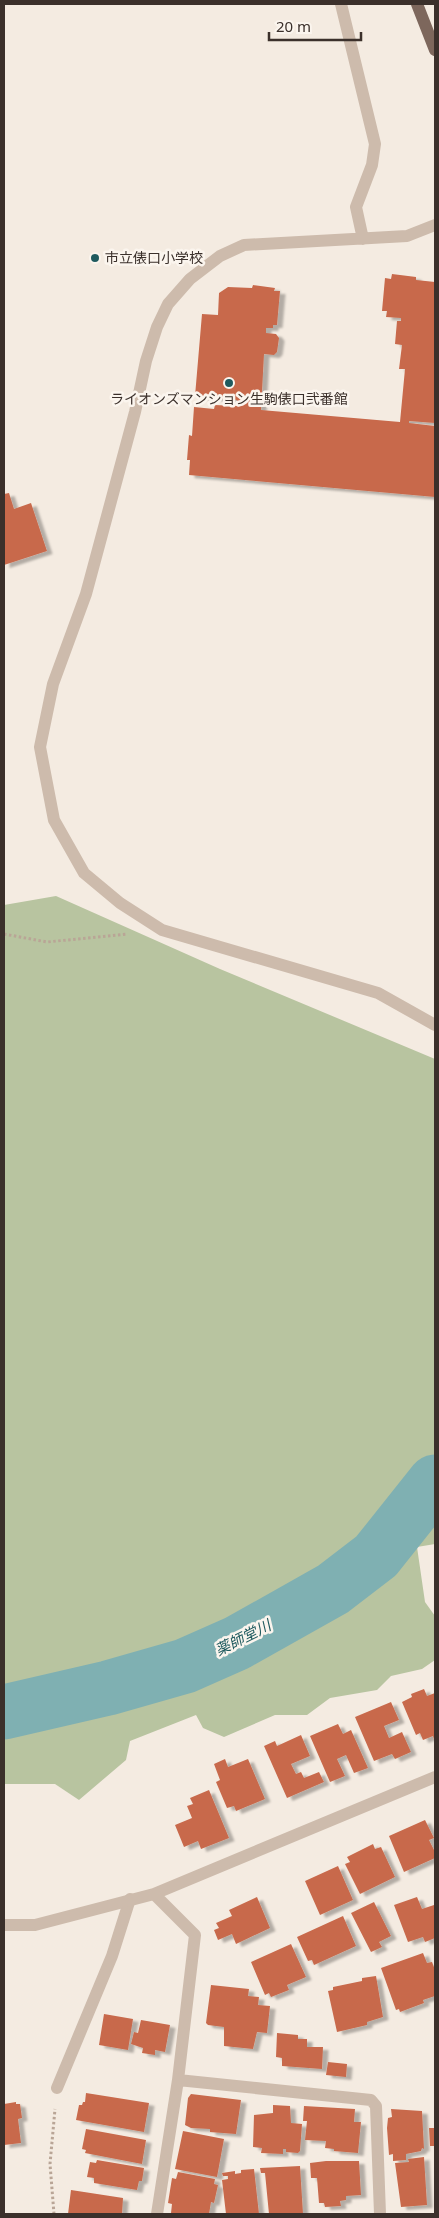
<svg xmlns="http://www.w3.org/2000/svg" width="439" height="2218" font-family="'Noto Sans','Noto Sans JP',sans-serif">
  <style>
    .green { fill: #b8c4a0 }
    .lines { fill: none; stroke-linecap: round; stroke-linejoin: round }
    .river { stroke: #7fb0b2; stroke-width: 55 }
    .building { fill: #c8694b; filter: url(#shadow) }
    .path { stroke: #b9a596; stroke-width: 3; stroke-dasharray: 2.5 2.5; stroke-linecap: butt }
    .lane { stroke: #cdbbac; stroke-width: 12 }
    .street { stroke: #cdbbac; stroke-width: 12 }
    .primary { stroke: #7d675c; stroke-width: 12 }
    .poi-dot { fill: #1f5a5e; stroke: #fbf5ee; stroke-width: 2 }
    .labels { text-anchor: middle; stroke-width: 5; stroke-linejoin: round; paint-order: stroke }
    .poi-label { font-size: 14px; fill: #3b302b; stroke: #fbf5ee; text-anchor: start }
    .water-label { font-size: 15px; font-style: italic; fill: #1f5a5e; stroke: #fbf5ee }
  </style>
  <defs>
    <filter id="shadow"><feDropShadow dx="5.5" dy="3" stdDeviation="1" flood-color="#0004"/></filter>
  </defs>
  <rect width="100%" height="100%" fill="#f4ebe1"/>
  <!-- green -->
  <path class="green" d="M 56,896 L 220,969 L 435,1059 L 435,1544 L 417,1547 L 425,1602 L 435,1616 L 435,1660 L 422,1669 L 391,1676 L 377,1690 L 330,1698 L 307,1715 L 275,1715 L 224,1737 L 203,1728 L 196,1715 L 130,1741 L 126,1760 L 79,1800 L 55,1784 L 4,1784 L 4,905 Z"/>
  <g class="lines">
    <!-- river -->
    <path class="river" d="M 4,1712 L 108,1688 L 185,1666 L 237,1643 L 333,1589 L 376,1556 L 435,1482"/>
  </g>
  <!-- building -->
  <path class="building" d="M 392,274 L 416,277 L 416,280 L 435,282 L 435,423 L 409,421 L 409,423 L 435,426 L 435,497 L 189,475 L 190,460 L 187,460 L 189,435 L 192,436 L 194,407 L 214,409 L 215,405 L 237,406 L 237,400 L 195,396 L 202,314 L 218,315 L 219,293 L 228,287 L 252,288 L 253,285 L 275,288 L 274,291 L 280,291 L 277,325 L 273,325 L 273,328 L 266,328 L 266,333 L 276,334 L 279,338 L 277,352 L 274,355 L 264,354 L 261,410 L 400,422 L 405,369 L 399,369 L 402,345 L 395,344 L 397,321 L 401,321 L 401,318 L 386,317 L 387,311 L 382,311 L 385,278 L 391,279 Z
    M 9,493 L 14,509 L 31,503 L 47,551 L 4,565 L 4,494 Z
    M 424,1689 L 427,1696 L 435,1693 L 435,1742 L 433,1736 L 423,1740 L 420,1733 L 416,1735 L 402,1702 L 412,1697 L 411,1694 Z
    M 391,1702 L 399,1720 L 384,1726 L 389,1738 L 402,1732 L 411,1752 L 395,1759 L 392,1754 L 374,1761 L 355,1717 Z
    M 338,1724 L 343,1734 L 351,1730 L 368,1768 L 354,1773 L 346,1755 L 337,1759 L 345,1776 L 330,1782 L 310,1736 Z
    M 301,1735 L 310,1756 L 291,1764 L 296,1774 L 301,1772 L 304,1778 L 319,1772 L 324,1782 L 287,1798 L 264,1746 L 275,1741 L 277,1746 Z
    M 225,1759 L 228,1767 L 248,1759 L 265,1799 L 236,1811 L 234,1806 L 227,1808 L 216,1782 L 220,1780 L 214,1764 Z
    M 209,1790 L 229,1838 L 201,1849 L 198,1841 L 184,1847 L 175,1825 L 192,1818 L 187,1806 L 193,1804 L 190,1798 Z
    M 425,1820 L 434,1838 L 429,1840 L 435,1852 L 435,1858 L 404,1872 L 389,1836 Z
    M 373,1844 L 375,1849 L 381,1847 L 395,1877 L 360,1894 L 345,1864 L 350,1862 L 347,1857 Z
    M 338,1866 L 353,1900 L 320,1915 L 305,1881 Z
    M 257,1897 L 270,1928 L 236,1944 L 232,1934 L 218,1940 L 214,1930 L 219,1928 L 216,1923 L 232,1916 L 229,1910 Z
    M 417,1897 L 422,1909 L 434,1905 L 435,1938 L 425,1942 L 423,1937 L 408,1942 L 394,1905 Z
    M 374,1902 L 391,1936 L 379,1942 L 382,1947 L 371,1952 L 351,1913 Z
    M 343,1916 L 356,1946 L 314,1965 L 312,1960 L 308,1961 L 297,1937 Z
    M 291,1944 L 306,1977 L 287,1985 L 289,1990 L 271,1997 L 269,1993 L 265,1995 L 251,1962 Z
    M 423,1953 L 427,1963 L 432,1962 L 435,1970 L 435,1996 L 423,2000 L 424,2003 L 400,2012 L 399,2009 L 396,2010 L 381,1968 Z
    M 376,1976 L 383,2017 L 367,2022 L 367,2025 L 337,2032 L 328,1991 L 333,1990 L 333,1987 L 362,1981 L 362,1978 Z
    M 211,1985 L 249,1989 L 248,1996 L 259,1997 L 258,2005 L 270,2006 L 267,2033 L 257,2032 L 253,2049 L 224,2046 L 224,2027 L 208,2025 L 206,2023 Z
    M 104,2014 L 133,2019 L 128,2050 L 99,2045 Z
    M 141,2020 L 170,2025 L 165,2052 L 155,2050 L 155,2055 L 142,2053 L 143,2048 L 131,2044 L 134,2032 L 138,2033 Z
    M 277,2033 L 298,2035 L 298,2039 L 307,2039 L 307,2047 L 323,2047 L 322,2069 L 282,2066 L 282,2058 L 276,2057 Z
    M 328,2062 L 347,2064 L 346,2077 L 326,2075 Z
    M 86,2093 L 149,2103 L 144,2132 L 76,2120 L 79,2105 L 82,2105 L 83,2102 L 85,2102 Z
    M 191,2094 L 241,2100 L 236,2134 L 210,2132 L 210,2129 L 191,2128 L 185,2125 L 188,2098 Z
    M 16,2102 L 16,2104 L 20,2104 L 22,2118 L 18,2119 L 21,2143 L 4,2145 L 4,2104 Z
    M 273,2105 L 290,2106 L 291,2123 L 302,2124 L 300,2151 L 298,2153 L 286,2152 L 286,2149 L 283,2149 L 283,2154 L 261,2153 L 262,2148 L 253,2147 L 254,2115 L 273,2113 Z
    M 304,2106 L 355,2109 L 354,2122 L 361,2122 L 358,2153 L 334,2151 L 334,2149 L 325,2148 L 326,2141 L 305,2140 L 307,2121 L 303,2121 Z
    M 391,2109 L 422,2111 L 424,2149 L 422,2148 L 421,2151 L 406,2154 L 406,2160 L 393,2161 L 393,2154 L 389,2155 L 387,2128 L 388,2118 L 392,2117 Z
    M 429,2128 L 435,2128 L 435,2146 L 430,2146 Z
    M 86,2129 L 146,2140 L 142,2164 L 85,2153 L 86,2150 L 82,2149 Z
    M 183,2131 L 224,2139 L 217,2177 L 175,2169 Z
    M 424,2157 L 427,2205 L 401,2207 L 395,2163 L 409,2162 L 408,2159 Z
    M 97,2160 L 144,2168 L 142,2181 L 139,2181 L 137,2190 L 94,2183 L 94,2178 L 87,2177 L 90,2162 L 96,2163 Z
    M 326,2161 L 359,2161 L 361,2195 L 346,2196 L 346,2200 L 340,2201 L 341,2206 L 325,2207 L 324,2203 L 319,2203 L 317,2178 L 311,2178 L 310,2163 Z
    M 300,2166 L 303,2214 L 269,2214 L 265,2173 L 261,2173 L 260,2168 Z
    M 254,2169 L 259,2214 L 226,2214 L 222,2180 L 228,2179 L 228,2176 L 223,2176 L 222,2173 L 235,2171 L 235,2174 L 241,2173 L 241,2170 Z
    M 178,2172 L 215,2179 L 214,2184 L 218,2185 L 214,2203 L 211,2202 L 209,2214 L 171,2213 L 172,2204 L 168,2203 L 172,2178 L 176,2179 Z
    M 71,2190 L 123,2198 L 122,2214 L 68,2214 Z"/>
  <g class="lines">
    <!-- path -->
    <path class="path" d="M 4,934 L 47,942 L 127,934
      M 54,2214 L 50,2164 L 55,2109"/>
    <!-- lane -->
    <path class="lane" d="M 57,2088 L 112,1956 L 130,1899"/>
    <!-- street -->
    <path class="street" d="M 341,4 L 375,144 L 372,165 L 356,207 L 363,239
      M 435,225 L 407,236 L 244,245 L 220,256 L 190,279 L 168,304 L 157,327 L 146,361 L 135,412 L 86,594 L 53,684 L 40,747 L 54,820 L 84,873 L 120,903 L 162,930 L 378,993 L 435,1025
      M 154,1894 L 195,1935 L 178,2080 L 157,2214
      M 4,1925 L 35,1925 L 154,1894 L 435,1777
      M 178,2080 L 371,2100 L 376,2106 L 380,2214"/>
    <!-- primary -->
    <path class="primary" d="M 417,4 L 435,50"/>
  </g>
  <!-- markers -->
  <g class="poi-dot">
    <circle cx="95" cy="258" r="5"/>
    <circle cx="229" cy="383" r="5"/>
  </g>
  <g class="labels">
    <!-- poi labels -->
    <g class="poi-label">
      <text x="105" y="263">市立俵口小学校</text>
      <text x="229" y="404" text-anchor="middle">ライオンズマンション生駒俵口弐番館</text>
    </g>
    <!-- water labels -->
    <g class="water-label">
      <text transform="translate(243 1638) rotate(-27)" y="5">薬師堂川</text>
    </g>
  </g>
  <!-- border -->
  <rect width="439" height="2218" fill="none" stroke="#3b302b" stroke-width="10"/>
  <!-- scale -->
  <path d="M269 32v8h92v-8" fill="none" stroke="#3b302b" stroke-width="2.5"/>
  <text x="276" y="32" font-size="15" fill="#3b302b" stroke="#fbf5ee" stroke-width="4" paint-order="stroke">20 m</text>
</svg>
